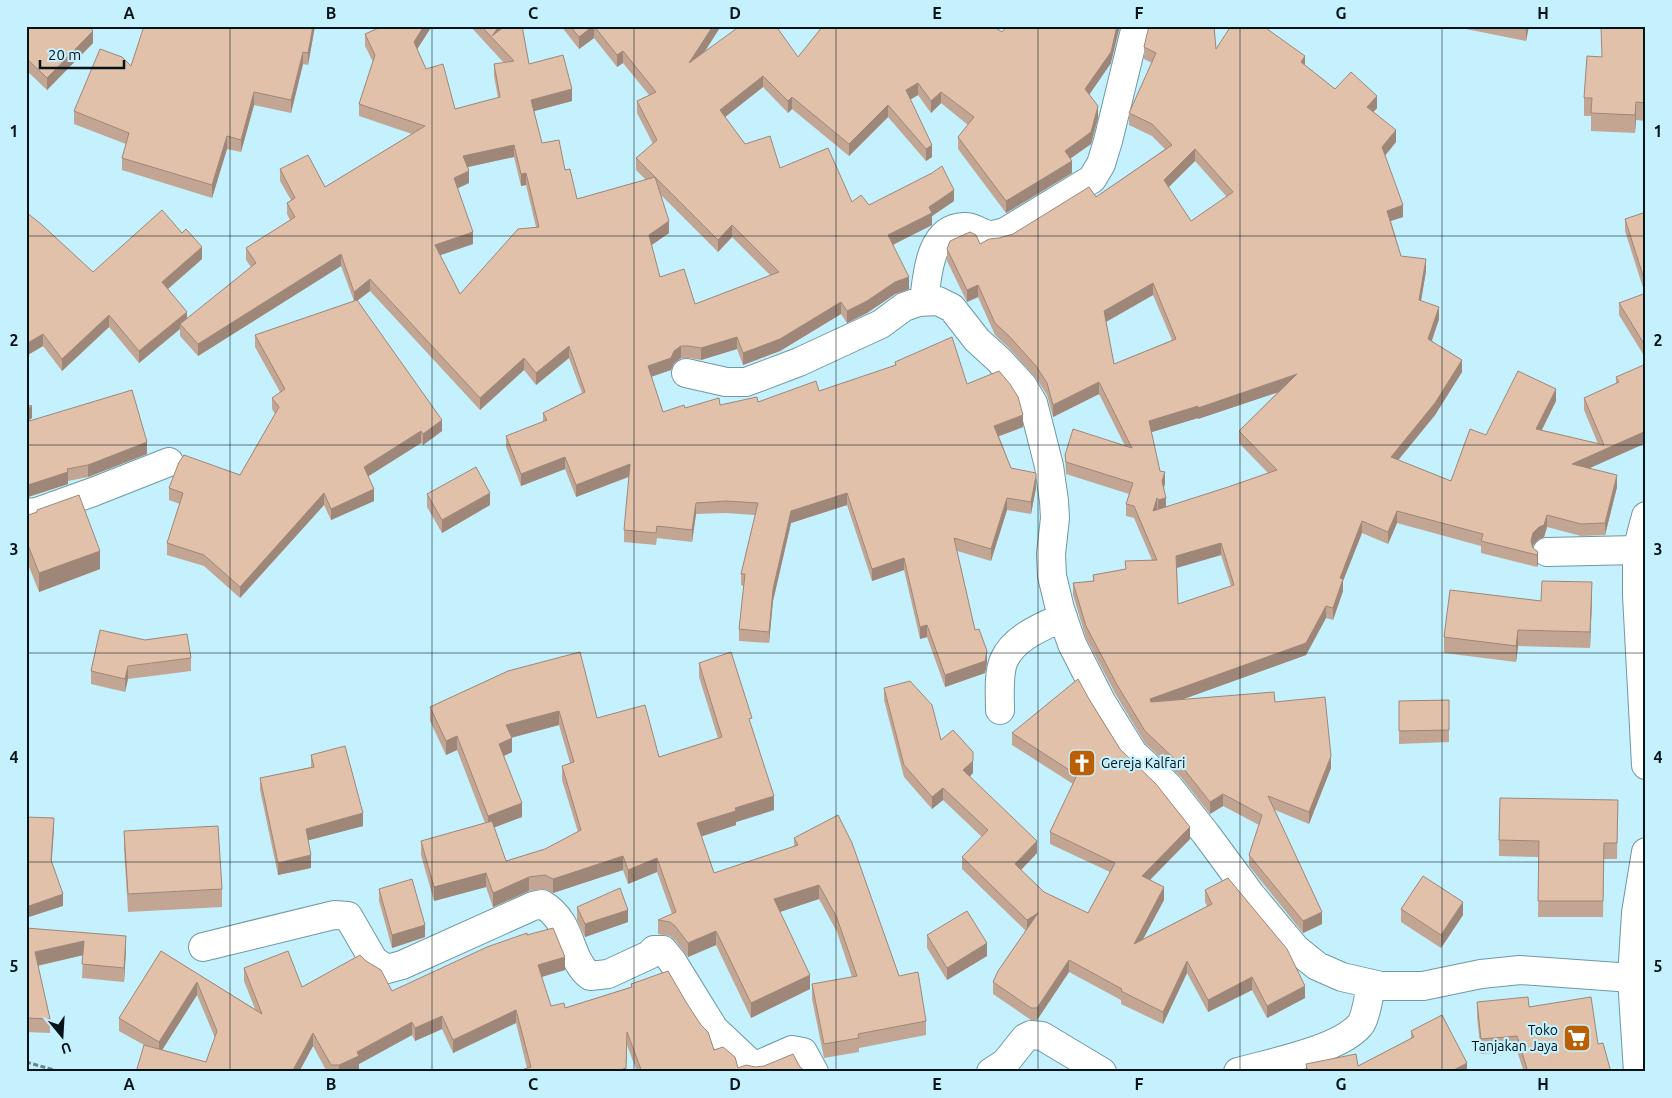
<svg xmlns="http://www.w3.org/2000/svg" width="1672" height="1098" font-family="Ubuntu,sans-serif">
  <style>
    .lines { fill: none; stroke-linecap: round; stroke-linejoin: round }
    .minor-casing { stroke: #6e98a3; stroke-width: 30 }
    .tertiary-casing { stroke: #6e98a3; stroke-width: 30 }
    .path { stroke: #65848c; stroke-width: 3; stroke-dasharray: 5 2.5; stroke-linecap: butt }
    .minor { stroke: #fff; stroke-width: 28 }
    .tertiary { stroke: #fff; stroke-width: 28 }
    .wall { fill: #c2a693; fill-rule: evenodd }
    .shaded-wall { fill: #9e8778 }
    .building { fill: #e2c1ab; stroke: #9e8778; fill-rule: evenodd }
    .grid { fill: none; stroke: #041418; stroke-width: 1; stroke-opacity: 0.55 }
    .labels { text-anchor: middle; stroke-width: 4.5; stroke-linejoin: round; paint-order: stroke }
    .poi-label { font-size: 14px; fill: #041418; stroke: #c4f1fd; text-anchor: start }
    .neatline { fill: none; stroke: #041418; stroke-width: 2 }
    .grid-label { font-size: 16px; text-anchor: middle; font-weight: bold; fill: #041418 }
  </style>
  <rect width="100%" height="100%" fill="#c4f1fd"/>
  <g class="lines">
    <!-- minor casing -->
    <g class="minor-casing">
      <path id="minor" d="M 924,302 C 927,277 929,228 964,227 C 973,226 981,234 990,235 C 995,235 1001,233 1005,232 L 1092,179 L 1101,164 L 1108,141 L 1136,26
        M 686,373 L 726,382 L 746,382 L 799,362 L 881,324 L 904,307 L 918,302 L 938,301 L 952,308 L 977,340 L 999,360 L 1023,386 L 1033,403 L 1049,466 L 1054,501 L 1055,518 L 1051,554 L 1052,576 L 1060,609 L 1072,644 L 1102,703 L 1133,753 L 1168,786 L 1206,834 L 1251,895 L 1296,949 L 1317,966 L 1342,977 L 1381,986 L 1423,986 L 1481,974 L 1520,970 L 1632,978
        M 26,513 L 37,512 L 93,492 L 169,462
        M 1547,552 L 1637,550
        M 1000,710 C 1000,696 998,673 1004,660 C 1014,637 1042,627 1063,617
        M 203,947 L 334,915 L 348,916 L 374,961 L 387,969 L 402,965 L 533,906 L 542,904 C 574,923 567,958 590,976 L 608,974 L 649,955 L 654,950 L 663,950 L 672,961 L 714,1029 L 750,1063 L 758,1065 L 792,1050 L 803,1052 L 814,1072
        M 991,1072 L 1005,1063 L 1025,1038 L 1031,1035 L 1042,1036 L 1102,1072
        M 1238,1072 C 1270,1063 1339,1050 1360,1025 C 1366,1018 1369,993 1372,984"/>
    </g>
    <!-- tertiary casing -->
    <g class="tertiary-casing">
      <path id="tertiary" d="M 1646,516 L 1637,550 L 1637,595 L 1646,765
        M 1638,1072 L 1632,978 L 1636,913 L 1646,852"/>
    </g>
    <!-- path -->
    <path class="path" d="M 26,1062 L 61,1072"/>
    <!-- minor -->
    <use href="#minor" class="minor"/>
    <!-- tertiary -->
    <use href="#tertiary" class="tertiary"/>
  </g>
  <!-- wall -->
  <path class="wall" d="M 26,26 L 93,43 L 47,90 L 26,70 Z
    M 144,26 L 315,26 L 308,65 L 303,64 L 291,113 L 254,105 L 241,152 L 227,149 L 212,198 L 122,170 L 122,158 L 126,144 L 74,124 L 74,111 L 131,66 Z
    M 432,26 L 417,49 L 426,69 L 455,109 L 498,98 L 494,76 L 494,64 L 504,63 L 470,26 L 522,26 L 529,64 L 572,101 L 534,111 L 542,143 L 565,170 L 577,199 L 646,180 L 636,170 L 636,158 L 653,144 L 637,113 L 637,101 L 649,95 L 623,63 L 617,67 L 594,38 L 579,49 L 561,26 L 721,26 L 704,53 L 798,57 L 1002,32 L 1111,63 L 1089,94 L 1098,118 L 1091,144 L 1070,159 L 1072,173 L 1006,213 L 958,149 L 958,137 L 968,125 L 941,103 L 931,113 L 918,95 L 910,100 L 932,157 L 926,161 L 888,117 L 849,156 L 792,109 L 788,113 L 763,87 L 725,117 L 745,144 L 780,168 L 852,202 L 869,205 L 954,201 L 932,216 L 932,225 L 893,245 L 909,289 L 895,294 L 867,313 L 847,323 L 841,314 L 780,351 L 743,365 L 737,349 L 701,360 L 689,358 L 681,358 L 674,363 L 671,370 L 651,376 L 663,412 L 685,408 L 758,402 L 819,391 L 895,366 L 895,362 L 967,384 L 1023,427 L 999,436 L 1011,468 L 1036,488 L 1031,514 L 1007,510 L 991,561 L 957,551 L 975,630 L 987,663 L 985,673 L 945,687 L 927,637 L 920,639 L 904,570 L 872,581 L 847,505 L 791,523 L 773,601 L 769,643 L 739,641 L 739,629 L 744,586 L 741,585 L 741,574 L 755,515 L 726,513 L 696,514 L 692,542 L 657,538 L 656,545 L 624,542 L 624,530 L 629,477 L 576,497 L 565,469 L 521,486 L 506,447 L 506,436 L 543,422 L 543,413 L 582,393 L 569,358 L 536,385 L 524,370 L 480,410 L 370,291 L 357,301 L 442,431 L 423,445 L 421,443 L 368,476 L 374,501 L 331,520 L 324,505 L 240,598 L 204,566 L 167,555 L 167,543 L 180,504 L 169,500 L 169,488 L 240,475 L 275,414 L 272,409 L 272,398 L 280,392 L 255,347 L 255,335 L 354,301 L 341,266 L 198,356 L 180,336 L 180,329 L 139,363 L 109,327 L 62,371 L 43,346 L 26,356 L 93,272 L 202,259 L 168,289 L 187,319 L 251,267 L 246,260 L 246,248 L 290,220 L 287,214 L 287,203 L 291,200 L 280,181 L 280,169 L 325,187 L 412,134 L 359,116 L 359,104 L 373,62 L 365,46 L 365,34 ZM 514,157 L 521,186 L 526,185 L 536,227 L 460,294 L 440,255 L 473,244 L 458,188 L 469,183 L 468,167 ZM 661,195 L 718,252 L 732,237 L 771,276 L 695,304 L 660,277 L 651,245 L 669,233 Z
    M 1172,26 L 1214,26 L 1216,49 L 1305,65 L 1335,89 L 1377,108 L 1373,112 L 1396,142 L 1385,156 L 1403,217 L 1391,221 L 1401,256 L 1426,271 L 1421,301 L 1439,319 L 1432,341 L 1462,372 L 1435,415 L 1398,460 L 1451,481 L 1486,435 L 1556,401 L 1542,430 L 1598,444 L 1584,410 L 1584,398 L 1616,384 L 1616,377 L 1646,443 L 1589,468 L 1617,487 L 1605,535 L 1581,536 L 1547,527 L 1544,537 L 1539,539 L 1533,545 L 1533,548 L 1538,552 L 1538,564 L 1537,567 L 1481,553 L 1481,546 L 1397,523 L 1388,544 L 1362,533 L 1343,581 L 1343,591 L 1333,620 L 1326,618 L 1306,655 L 1181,700 L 1275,702 L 1331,768 L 1309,824 L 1275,810 L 1322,924 L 1303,933 L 1249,866 L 1249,855 L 1259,825 L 1223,806 L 1210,814 L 1180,776 L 1145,743 L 1116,695 L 1086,638 L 1073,595 L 1073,583 L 1093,581 L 1093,575 L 1125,569 L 1152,560 L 1134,518 L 1126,516 L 1126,504 L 1129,494 L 1066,474 L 1065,455 L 1125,446 L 1099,394 L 1053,417 L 1047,395 L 1036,378 L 1010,349 L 995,335 L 978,297 L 967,302 L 966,300 L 947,261 L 947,249 L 980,244 L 1013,234 L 1096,197 L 1165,149 L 1152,136 L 1129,125 L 1129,113 L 1152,63 L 1144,59 L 1144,47 L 1172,28 ZM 1195,161 L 1227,197 L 1191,221 L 1168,187 ZM 1153,295 L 1172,340 L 1114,364 L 1106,322 ZM 1278,392 L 1239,431 L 1239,443 L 1268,473 L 1228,487 L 1166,507 L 1164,488 L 1165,484 L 1160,471 L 1151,432 L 1198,418 L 1198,419 ZM 1221,555 L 1231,586 L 1178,604 L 1177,568 Z
    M 1294,26 L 1326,26 L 1326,29 L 1309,29 Z
    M 1461,26 L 1529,26 L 1526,41 L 1466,29 L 1466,28 Z
    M 1646,26 L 1646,121 L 1636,120 L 1635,133 L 1591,131 L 1591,116 L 1584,116 L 1584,98 L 1601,57 Z
    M 1646,212 L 1646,359 L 1619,315 L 1619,303 L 1645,294 L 1625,231 L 1625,219 Z
    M 26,405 L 32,418 L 28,422 L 147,454 L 88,477 L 68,481 L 68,484 L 28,497 L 26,491 Z
    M 427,494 L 490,505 L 442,533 L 427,507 Z
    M 37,510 L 100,569 L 39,592 L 26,559 L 26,516 L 37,512 Z
    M 1592,598 L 1590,648 L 1518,646 L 1516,662 L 1444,653 L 1444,637 L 1541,601 Z
    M 191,658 L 191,671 L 128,679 L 125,692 L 91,684 L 91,671 Z
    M 699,663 L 752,727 L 774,810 L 736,822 L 736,825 L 701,836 L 714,873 L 794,847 L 794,838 L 899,976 L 926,1021 L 926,1035 L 859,1048 L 859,1052 L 824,1058 L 812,999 L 812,984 L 852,977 L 837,932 L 819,899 L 779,912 L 810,989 L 751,1018 L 716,945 L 688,957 L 675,940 L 670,936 L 658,934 L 658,920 L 672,914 L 657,872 L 628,884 L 623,870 L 553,893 L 545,889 L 529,891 L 493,907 L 486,887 L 434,901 L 421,855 L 421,841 L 485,823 L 457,750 L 446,755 L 430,721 L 430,707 L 508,671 L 597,718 L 659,757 L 718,738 L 699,677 ZM 559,725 L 570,763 L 562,766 L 562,780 L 578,832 L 545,849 L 506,861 L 494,827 L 522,817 L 504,756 L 512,752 L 511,738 Z
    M 884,688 L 941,740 L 973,773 L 970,777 L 1037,853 L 1021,870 L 1044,892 L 1088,913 L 1110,872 L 1050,844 L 1050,832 L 1073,784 L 1012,745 L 1012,733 L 1089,699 L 1120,749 L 1190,839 L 1150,880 L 1164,900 L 1143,939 L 1207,906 L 1205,902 L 1205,890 L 1305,998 L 1267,1018 L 1252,990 L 1208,1012 L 1187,973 L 1163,1024 L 1121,1004 L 1121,1000 L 1069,972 L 1037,1020 L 1031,1020 L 993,994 L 993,982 L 1026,931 L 962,869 L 962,857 L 982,837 L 943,800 L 932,809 L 904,777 L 884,700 Z
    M 1449,700 L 1449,742 L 1399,744 L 1399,701 Z
    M 311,755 L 363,826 L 308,840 L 311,868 L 278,875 L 260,790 L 260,778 L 311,767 Z
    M 1618,800 L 1617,859 L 1604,859 L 1603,917 L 1538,917 L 1539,857 L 1499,856 L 1499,840 Z
    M 124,831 L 222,889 L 222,907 L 128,912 L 124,849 Z
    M 379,889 L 425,937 L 392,948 L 379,901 Z
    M 577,907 L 628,922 L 585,937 L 577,920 Z
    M 1401,909 L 1463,915 L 1441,948 L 1401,922 Z
    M 26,928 L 126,950 L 124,982 L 82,978 L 83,955 L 38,966 L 50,1019 L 50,1033 L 26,1032 Z
    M 527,935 L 565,970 L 541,977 L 551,1006 L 565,1008 L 631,987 L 631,984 L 738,1068 L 800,1067 L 806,1072 L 637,1072 L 627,1045 L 626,1072 L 524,1072 L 524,1069 L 527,1068 L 516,1023 L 453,1053 L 442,1029 L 415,1041 L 412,1035 L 359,1064 L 359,1069 L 353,1072 L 327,1072 L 313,1046 L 299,1072 L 136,1072 L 144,1045 L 119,1031 L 119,1018 L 161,951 L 255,1009 L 244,981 L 244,968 L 302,987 L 392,991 ZM 197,995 L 215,1038 L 206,1062 L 162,1050 Z
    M 927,935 L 987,956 L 947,980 L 927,948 Z
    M 1477,1002 L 1529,1007 L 1598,1044 L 1611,1072 L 1524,1072 L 1517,1051 L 1481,1054 L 1477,1017 Z
    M 1411,1031 L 1467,1072 L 1306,1069 L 1306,1064 L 1358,1066 L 1411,1038 Z"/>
  <!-- shaded-wall -->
  <path class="shaded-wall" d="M 313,26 L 315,26 L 308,65 L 308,53 Z
    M 424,26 L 432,26 L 414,54 L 414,42 Z
    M 499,26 L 508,26 L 492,36 Z
    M 593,26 L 594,26 L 594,38 L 579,49 L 579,37 Z
    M 713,26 L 721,26 L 689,75 L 689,63 Z
    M 1117,26 L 1120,26 L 1111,63 L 1085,101 L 1085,89 Z
    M 1526,26 L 1529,26 L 1526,41 Z
    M 93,31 L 93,43 L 47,90 L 47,78 Z
    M 623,51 L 623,63 L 617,67 L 617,55 Z
    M 303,52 L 303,64 L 291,113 L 291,100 Z
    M 1305,56 L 1305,68 L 1301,62 Z
    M 763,76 L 763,87 L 720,121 L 720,110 Z
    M 918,83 L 918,95 L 906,102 L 906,90 Z
    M 572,89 L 572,101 L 531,112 L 531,100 Z
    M 254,92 L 254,105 L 241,152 L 241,140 Z
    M 941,92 L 941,103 L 931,113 L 931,101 Z
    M 1377,96 L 1377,108 L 1367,119 L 1367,107 Z
    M 792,97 L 792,109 L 788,113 L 788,101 Z
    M 1636,102 L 1636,120 L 1635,133 L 1635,115 Z
    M 888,105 L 888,117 L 849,156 L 849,144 Z
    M 1098,106 L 1098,118 L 1091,144 L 1065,162 L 1065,151 Z
    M 1396,130 L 1396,142 L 1382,159 L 1382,147 Z
    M 227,136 L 227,149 L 212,198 L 212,185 Z
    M 514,145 L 514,157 L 463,168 L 463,156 Z
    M 932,145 L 932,157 L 926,161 L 926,149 Z
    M 1195,149 L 1195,161 L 1164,192 L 1164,180 Z
    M 1072,161 L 1072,173 L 1006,213 L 1006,201 Z
    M 469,171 L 469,183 L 454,190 L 454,178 Z
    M 526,173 L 526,185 L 521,186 L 521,174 Z
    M 954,190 L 954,201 L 932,216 L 932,225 L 888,247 L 888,235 Z
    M 1403,205 L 1403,217 L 1387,222 L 1387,211 Z
    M 669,221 L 669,233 L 649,247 L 649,235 Z
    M 732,225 L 732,237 L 718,252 L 718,240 Z
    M 473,232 L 473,244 L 435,257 L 435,245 Z
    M 202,247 L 202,259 L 162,294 L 162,282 Z
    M 341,254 L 341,266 L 198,356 L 198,344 Z
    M 1426,259 L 1426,271 L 1419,312 L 1419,300 Z
    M 909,277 L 909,289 L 895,294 L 867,313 L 847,323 L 847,311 L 895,282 Z
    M 370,279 L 370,291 L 354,303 L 354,292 Z
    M 1153,283 L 1153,295 L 1104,323 L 1104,311 Z
    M 978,285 L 978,297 L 967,302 L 967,290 Z
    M 841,302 L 841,314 L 780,351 L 743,365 L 743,353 Z
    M 1439,307 L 1439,319 L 1428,351 L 1428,339 Z
    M 187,312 L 187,324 L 180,324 L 180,329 L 139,363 L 139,351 Z
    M 109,315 L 109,327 L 62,371 L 62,359 Z
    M 43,334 L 43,346 L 26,356 L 26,344 Z
    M 737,337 L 737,349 L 701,360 L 701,348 Z
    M 569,346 L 569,358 L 536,385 L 536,373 Z
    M 681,346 L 681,358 L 674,363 L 671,370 L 648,378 L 648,366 Z
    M 524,358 L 524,370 L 480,410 L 480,398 Z
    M 1462,360 L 1462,372 L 1435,415 L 1391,469 L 1391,457 Z
    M 1297,374 L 1297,386 L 1198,419 L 1198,408 Z
    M 1099,382 L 1099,394 L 1053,417 L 1053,405 Z
    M 1556,389 L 1556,401 L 1536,441 L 1536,429 Z
    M 32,406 L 32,418 L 26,422 L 26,410 Z
    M 1198,406 L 1198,418 L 1149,433 L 1149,421 Z
    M 1023,415 L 1023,427 L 994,438 L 994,426 Z
    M 442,420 L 442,431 L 423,445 L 423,434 Z
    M 421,431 L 421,443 L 364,479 L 364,467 Z
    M 1646,431 L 1646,443 L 1572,476 L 1572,464 Z
    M 147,442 L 147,454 L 88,477 L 88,465 Z
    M 565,457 L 565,469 L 521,486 L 521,474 Z
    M 630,464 L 630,476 L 576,497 L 576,485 Z
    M 68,472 L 68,484 L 28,497 L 28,485 Z
    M 1165,472 L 1165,484 L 1162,493 L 1162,481 Z
    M 1617,475 L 1617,487 L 1605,535 L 1605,523 Z
    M 1036,476 L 1036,488 L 1031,514 L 1031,502 Z
    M 374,489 L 374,501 L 331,520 L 331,509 Z
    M 324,493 L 324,505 L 240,598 L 240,587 Z
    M 490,493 L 490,505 L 442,533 L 442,520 Z
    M 847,493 L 847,505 L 791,523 L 773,601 L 769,643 L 769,632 L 773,589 L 791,511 Z
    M 1007,498 L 1007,510 L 991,561 L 991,549 Z
    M 1157,498 L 1157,510 L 1153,511 Z
    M 1166,498 L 1166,510 L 1158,512 L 1158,500 Z
    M 696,503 L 696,514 L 692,542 L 692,530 Z
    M 1397,511 L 1397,523 L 1388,544 L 1388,532 Z
    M 1547,515 L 1547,527 L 1544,537 L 1539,539 L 1533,545 L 1531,553 L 1531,541 L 1533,533 Z
    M 1362,521 L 1362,533 L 1343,581 L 1343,591 L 1333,620 L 1333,608 L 1340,578 Z
    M 1221,543 L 1221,555 L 1176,568 L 1176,556 Z
    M 100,551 L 100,569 L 39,592 L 39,573 Z
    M 1538,552 L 1538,564 L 1537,567 L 1537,555 Z
    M 904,558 L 904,570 L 872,581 L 872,569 Z
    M 1592,582 L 1592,598 L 1590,648 L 1590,632 Z
    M 1326,606 L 1326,618 L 1306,655 L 1150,711 L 1150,699 Z
    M 927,625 L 927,637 L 920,639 L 920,627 Z
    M 1518,630 L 1518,646 L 1516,662 L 1516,646 Z
    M 987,651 L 987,663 L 985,673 L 945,687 L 945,675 Z
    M 128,666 L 128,679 L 125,692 L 125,679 Z
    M 559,711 L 559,725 L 506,739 L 506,725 Z
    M 457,736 L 457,750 L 446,755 L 446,741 Z
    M 512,738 L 512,752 L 499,758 L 499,744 Z
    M 1331,756 L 1331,768 L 1309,824 L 1309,812 Z
    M 973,761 L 973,773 L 963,782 L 963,770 Z
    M 943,788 L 943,800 L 932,809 L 932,797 Z
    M 1223,794 L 1223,806 L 1210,814 L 1210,802 Z
    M 774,796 L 774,810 L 736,822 L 736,825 L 697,838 L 697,823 L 735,808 Z
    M 522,803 L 522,817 L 488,830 L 488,816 Z
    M 363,813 L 363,826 L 306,841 L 306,829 Z
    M 54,818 L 54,830 L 51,871 L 51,860 Z
    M 1190,827 L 1190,839 L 1142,888 L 1142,876 Z
    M 1037,841 L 1037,853 L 1015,876 L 1015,864 Z
    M 311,855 L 311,868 L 278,875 L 278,863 Z
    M 623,856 L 623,870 L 553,893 L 553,879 Z
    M 657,858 L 657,872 L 628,884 L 628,870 Z
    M 486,873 L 486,887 L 434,901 L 434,887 Z
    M 529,877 L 529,891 L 493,907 L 493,893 Z
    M 819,885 L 819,899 L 774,914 L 774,899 Z
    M 1164,887 L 1164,900 L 1134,956 L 1134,944 Z
    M 63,894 L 63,906 L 26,918 L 26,907 Z
    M 1463,902 L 1463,915 L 1441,948 L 1441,935 Z
    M 628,910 L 628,922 L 585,937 L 585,924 Z
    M 1322,912 L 1322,924 L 1303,933 L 1303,921 Z
    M 1038,913 L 1027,932 L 1027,920 Z
    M 425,925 L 425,937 L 392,948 L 392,935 Z
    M 716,931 L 716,945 L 688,957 L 688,943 Z
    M 126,936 L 126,950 L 124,982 L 124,968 Z
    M 84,941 L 84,955 L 35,966 L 35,952 Z
    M 987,943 L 987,956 L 947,980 L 947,968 Z
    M 565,957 L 565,970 L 538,978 L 538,965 Z
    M 1069,960 L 1069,972 L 1037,1020 L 1037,1008 Z
    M 1187,961 L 1187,973 L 1163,1024 L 1163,1012 Z
    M 810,975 L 810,989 L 751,1018 L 751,1003 Z
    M 1252,977 L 1252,990 L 1208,1012 L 1208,1000 Z
    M 197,982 L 197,995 L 159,1055 L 159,1042 Z
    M 1305,986 L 1305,998 L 1267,1018 L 1267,1006 Z
    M 516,1010 L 516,1023 L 453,1053 L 453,1040 Z
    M 442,1016 L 442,1029 L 415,1041 L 415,1028 Z
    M 412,1022 L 412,1035 L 359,1064 L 359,1069 L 353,1072 L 339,1072 L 339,1065 L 357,1052 Z
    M 627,1032 L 626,1072 L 614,1072 Z
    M 313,1033 L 313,1046 L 299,1072 L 292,1072 Z
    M 1467,1063 L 1467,1072 L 1450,1072 Z"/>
  <!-- building -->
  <path class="building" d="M 26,26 L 89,26 L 93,31 L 47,78 L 26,58 Z
    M 144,26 L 313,26 L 308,53 L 303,52 L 291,100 L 254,92 L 241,140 L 227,136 L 212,185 L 122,158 L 129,133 L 74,111 L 100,49 L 122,57 L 131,66 Z
    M 383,26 L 424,26 L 414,42 L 426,69 L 443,64 L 455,109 L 500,97 L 494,64 L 514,61 L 481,26 L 499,26 L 492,36 L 505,26 L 522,26 L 529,64 L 563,55 L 572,89 L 531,100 L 542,143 L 559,140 L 565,170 L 570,169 L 577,199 L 655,177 L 669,221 L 649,235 L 660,277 L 684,269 L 695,304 L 779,272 L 732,225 L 718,240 L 636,158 L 657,140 L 637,101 L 656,92 L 623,51 L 617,55 L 594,26 L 713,26 L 689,63 L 740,26 L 776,26 L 798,57 L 823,26 L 993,26 L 1002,32 L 1007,26 L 1117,26 L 1111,52 L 1085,89 L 1098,106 L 1091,132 L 1065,151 L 1072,161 L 1006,201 L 958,137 L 974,117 L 941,92 L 931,101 L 918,83 L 906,90 L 932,145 L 926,149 L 888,105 L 849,144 L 792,97 L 788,101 L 763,76 L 720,110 L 745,144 L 770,136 L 780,168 L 828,148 L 852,202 L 861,195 L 869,205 L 932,173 L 942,166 L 954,190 L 929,207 L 932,213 L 888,235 L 909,277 L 895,282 L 867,301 L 847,311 L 841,302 L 780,339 L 743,353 L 737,337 L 701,348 L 689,346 L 681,346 L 674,351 L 671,358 L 648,366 L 663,412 L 684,405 L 685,408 L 719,398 L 720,405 L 757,397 L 758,402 L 816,381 L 819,391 L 896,365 L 895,362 L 952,337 L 967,384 L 999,371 L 1010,384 L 1018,397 L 1023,415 L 994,426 L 1011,468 L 1036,473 L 1036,476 L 1031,502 L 1007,498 L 991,549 L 954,538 L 975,630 L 979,629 L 987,651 L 985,661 L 945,675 L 927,625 L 920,627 L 904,558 L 872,569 L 847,493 L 791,511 L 773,589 L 769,632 L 739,629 L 745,574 L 741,574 L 758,503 L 726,501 L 696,503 L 692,530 L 657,526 L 656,533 L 624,530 L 630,464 L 576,485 L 565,457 L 521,474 L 506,436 L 547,420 L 543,413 L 585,392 L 569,346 L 536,373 L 524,358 L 480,398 L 370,279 L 354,292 L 341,254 L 198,344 L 180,324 L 256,263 L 246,248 L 295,217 L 287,203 L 295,198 L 280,169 L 308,155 L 325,187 L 425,126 L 359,104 L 375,55 L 365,34 ZM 514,145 L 521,174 L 526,173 L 539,227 L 518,229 L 460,294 L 435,245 L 473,232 L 454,178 L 469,171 L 463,156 Z
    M 570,26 L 593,26 L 579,37 Z
    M 1149,26 L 1168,26 L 1173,29 L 1172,26 L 1214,26 L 1216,49 L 1231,26 L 1263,26 L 1305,56 L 1301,62 L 1335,89 L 1351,72 L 1377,96 L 1367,107 L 1396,130 L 1382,147 L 1403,205 L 1387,211 L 1401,256 L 1426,259 L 1419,300 L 1439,307 L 1428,339 L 1462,360 L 1435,403 L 1391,457 L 1451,481 L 1470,429 L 1486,435 L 1518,371 L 1556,389 L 1536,429 L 1604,445 L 1584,398 L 1619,382 L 1616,377 L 1646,364 L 1646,431 L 1572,464 L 1617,475 L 1605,523 L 1581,524 L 1547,515 L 1544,525 L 1539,527 L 1533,533 L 1531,541 L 1533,548 L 1538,552 L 1537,555 L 1481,541 L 1483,534 L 1397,511 L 1388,532 L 1362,521 L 1340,578 L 1343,579 L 1333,608 L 1326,606 L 1306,643 L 1150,699 L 1151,702 L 1274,692 L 1275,702 L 1325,697 L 1331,756 L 1309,812 L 1268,796 L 1322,912 L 1303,921 L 1249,855 L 1262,815 L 1223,794 L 1210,802 L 1180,764 L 1145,731 L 1116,683 L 1086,626 L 1073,583 L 1094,581 L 1093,575 L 1126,569 L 1125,561 L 1157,560 L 1134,506 L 1126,504 L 1133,483 L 1066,462 L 1065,455 L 1073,429 L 1132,448 L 1099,382 L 1053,405 L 1047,383 L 1036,366 L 1010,337 L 995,323 L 978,285 L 967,290 L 966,288 L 947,249 L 950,241 L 970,232 L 976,235 L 980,244 L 989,239 L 999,238 L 1013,234 L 1089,187 L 1096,197 L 1172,145 L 1152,124 L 1129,113 L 1156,53 L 1144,47 ZM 1195,149 L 1233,192 L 1191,221 L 1164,180 ZM 1153,283 L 1176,339 L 1114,364 L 1104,311 ZM 1297,374 L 1239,431 L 1277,470 L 1228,487 L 1153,511 L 1157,498 L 1158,500 L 1166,498 L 1162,481 L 1165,472 L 1160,471 L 1149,421 L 1198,406 L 1198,408 ZM 1221,543 L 1234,585 L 1178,604 L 1176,556 Z
    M 1601,26 L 1646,26 L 1646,103 L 1636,102 L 1635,115 L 1591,113 L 1592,98 L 1584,98 L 1587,56 L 1602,57 Z
    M 162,210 L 182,233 L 186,229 L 202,247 L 162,282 L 187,312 L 139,351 L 109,315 L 62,359 L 43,334 L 26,344 L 26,212 L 41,224 L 93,272 Z
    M 1646,212 L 1646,285 L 1625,219 Z
    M 1646,293 L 1646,347 L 1619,303 Z
    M 357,300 L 442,420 L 423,434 L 421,431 L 364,467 L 374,489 L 331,509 L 324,493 L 240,587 L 204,555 L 167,543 L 183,493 L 169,488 L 179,462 L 184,455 L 240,475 L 279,407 L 272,398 L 285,389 L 255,335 Z
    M 132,390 L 147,442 L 88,465 L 67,469 L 68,472 L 28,485 L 26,479 L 26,422 Z
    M 26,405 L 32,406 L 26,410 Z
    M 476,467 L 490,493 L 442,520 L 427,494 Z
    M 79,495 L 100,551 L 39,573 L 26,540 L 26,516 L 37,512 L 37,510 Z
    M 1542,581 L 1592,582 L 1590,632 L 1518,630 L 1516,646 L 1444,637 L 1450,590 L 1541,601 Z
    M 100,630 L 145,640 L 187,634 L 191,658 L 128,666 L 125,679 L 91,671 Z
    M 580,652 L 597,718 L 645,705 L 659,757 L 722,737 L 699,663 L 731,652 L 752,718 L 749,719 L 774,796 L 735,808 L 736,811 L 697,823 L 714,873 L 798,845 L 794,838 L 838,815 L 852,843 L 899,976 L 918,972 L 926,1021 L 858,1034 L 859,1038 L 824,1044 L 812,984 L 857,976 L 837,918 L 819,885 L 774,899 L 810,975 L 751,1003 L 716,931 L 688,943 L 675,926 L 670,922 L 658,920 L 676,912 L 657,858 L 628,870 L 623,856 L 553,879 L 545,875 L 529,877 L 493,893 L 486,873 L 434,887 L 421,841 L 492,821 L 506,861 L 545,849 L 581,830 L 562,766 L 574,762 L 559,711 L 506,725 L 512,738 L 499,744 L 522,803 L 488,816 L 457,736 L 446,741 L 430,707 L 508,671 Z
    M 1078,679 L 1089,699 L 1120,749 L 1156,784 L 1190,827 L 1142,876 L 1164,887 L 1134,944 L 1212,904 L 1205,890 L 1228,878 L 1287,949 L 1305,986 L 1267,1006 L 1252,977 L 1208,1000 L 1187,961 L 1163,1012 L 1121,991 L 1122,989 L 1069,960 L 1037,1008 L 1031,1008 L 993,982 L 998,971 L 1038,913 L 1027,920 L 962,857 L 988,830 L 943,788 L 932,797 L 904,765 L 884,688 L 910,681 L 932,705 L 941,740 L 953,730 L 973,752 L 973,761 L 963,770 L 1037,841 L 1015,864 L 1044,892 L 1088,913 L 1115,863 L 1050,832 L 1077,775 L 1012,733 Z
    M 1449,700 L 1449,730 L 1399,731 L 1399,701 Z
    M 345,746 L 363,813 L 306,829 L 311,855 L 278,863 L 260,778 L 314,767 L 311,755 Z
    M 1500,798 L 1618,800 L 1617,843 L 1604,843 L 1603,901 L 1538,901 L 1539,841 L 1499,840 Z
    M 26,817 L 54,818 L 51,860 L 63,894 L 26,907 Z
    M 218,826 L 222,889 L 128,894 L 124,831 Z
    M 1423,876 L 1463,902 L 1441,935 L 1401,909 Z
    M 412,879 L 425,925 L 392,935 L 379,889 Z
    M 620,888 L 628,910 L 585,924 L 577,907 Z
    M 967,911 L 987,943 L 947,968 L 927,935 Z
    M 26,928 L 126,936 L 124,968 L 82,964 L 84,941 L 35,952 L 50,1019 L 26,1018 Z
    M 553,928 L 565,957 L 538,965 L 551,1006 L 564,1003 L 565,1008 L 632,987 L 631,984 L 668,971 L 686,1002 L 701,1025 L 708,1032 L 714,1050 L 723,1047 L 735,1057 L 738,1068 L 746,1065 L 755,1067 L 764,1066 L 793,1054 L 800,1067 L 806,1072 L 642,1072 L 627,1032 L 626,1068 L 614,1072 L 524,1072 L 524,1069 L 531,1067 L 516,1010 L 453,1040 L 442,1016 L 415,1028 L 412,1022 L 357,1052 L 359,1056 L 339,1065 L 331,1065 L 313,1033 L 292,1072 L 136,1072 L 144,1045 L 206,1062 L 217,1031 L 197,982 L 159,1042 L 119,1018 L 161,951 L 262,1014 L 244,968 L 288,951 L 302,987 L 360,955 L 366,961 L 381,970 L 392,991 L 487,947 L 527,933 L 527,935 Z
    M 1528,997 L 1529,1007 L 1591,997 L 1598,1044 L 1603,1043 L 1611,1072 L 1528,1072 L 1517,1036 L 1481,1039 L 1477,1002 Z
    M 1442,1015 L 1467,1063 L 1450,1072 L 1301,1072 L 1307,1069 L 1306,1064 L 1356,1054 L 1358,1066 L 1414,1037 L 1411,1031 Z"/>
  <!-- grid -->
  <path class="grid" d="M 230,26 L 230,1072M 432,26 L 432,1072M 634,26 L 634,1072M 836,26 L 836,1072M 1038,26 L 1038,1072M 1240,26 L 1240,1072M 1442,26 L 1442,1072M 26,236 L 1646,236M 26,445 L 1646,445M 26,653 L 1646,653M 26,862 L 1646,862"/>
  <!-- icons -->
  <defs>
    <g id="church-square" transform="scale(1.4375)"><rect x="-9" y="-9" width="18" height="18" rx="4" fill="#ba5f03" stroke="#c4f1fd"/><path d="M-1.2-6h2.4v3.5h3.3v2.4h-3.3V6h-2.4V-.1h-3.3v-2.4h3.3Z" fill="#fff"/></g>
    <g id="supermarket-square" transform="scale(1.4375)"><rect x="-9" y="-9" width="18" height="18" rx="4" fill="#ba5f03" stroke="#c4f1fd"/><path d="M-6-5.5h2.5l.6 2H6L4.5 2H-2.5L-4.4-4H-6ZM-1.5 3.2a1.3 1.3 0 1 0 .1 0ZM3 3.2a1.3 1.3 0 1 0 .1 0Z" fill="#fff"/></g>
  </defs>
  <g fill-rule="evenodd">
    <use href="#church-square" x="1082" y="763"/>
    <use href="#supermarket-square" x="1577" y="1038"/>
  </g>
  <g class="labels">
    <!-- poi labels -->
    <g class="poi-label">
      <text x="1101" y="768">Gereja Kalfari</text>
      <text x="1558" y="1035" text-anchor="end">Toko<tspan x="1558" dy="16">Tanjakan Jaya</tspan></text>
    </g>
  </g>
  <!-- border -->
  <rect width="1672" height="1098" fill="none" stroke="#c4f1fd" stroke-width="55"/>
  <!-- north arrow -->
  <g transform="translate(62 1036) rotate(162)" stroke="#c4f1fd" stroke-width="4" paint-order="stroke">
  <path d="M0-4L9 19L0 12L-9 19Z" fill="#041418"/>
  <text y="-8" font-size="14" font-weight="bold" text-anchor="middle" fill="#041418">U</text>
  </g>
  <!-- scale -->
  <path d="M40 60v8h84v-8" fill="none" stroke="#041418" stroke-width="2.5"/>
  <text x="48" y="60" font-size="15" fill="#041418" stroke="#c4f1fd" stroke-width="4" paint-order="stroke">20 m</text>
  <rect x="28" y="28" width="1616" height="1042" class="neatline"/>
  <g class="grid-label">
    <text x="129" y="19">A</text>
    <text x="331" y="19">B</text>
    <text x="533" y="19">C</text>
    <text x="735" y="19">D</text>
    <text x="937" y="19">E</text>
    <text x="1139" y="19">F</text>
    <text x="1341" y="19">G</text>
    <text x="1543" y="19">H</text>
    <text x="14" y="137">1</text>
    <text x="1658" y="137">1</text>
    <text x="14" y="346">2</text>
    <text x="1658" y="346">2</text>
    <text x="14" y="555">3</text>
    <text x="1658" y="555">3</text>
    <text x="14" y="763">4</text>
    <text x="1658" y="763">4</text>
    <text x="14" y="972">5</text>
    <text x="1658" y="972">5</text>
    <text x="129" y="1090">A</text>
    <text x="331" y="1090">B</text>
    <text x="533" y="1090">C</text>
    <text x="735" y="1090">D</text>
    <text x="937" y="1090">E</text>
    <text x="1139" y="1090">F</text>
    <text x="1341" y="1090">G</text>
    <text x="1543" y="1090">H</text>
  </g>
</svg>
